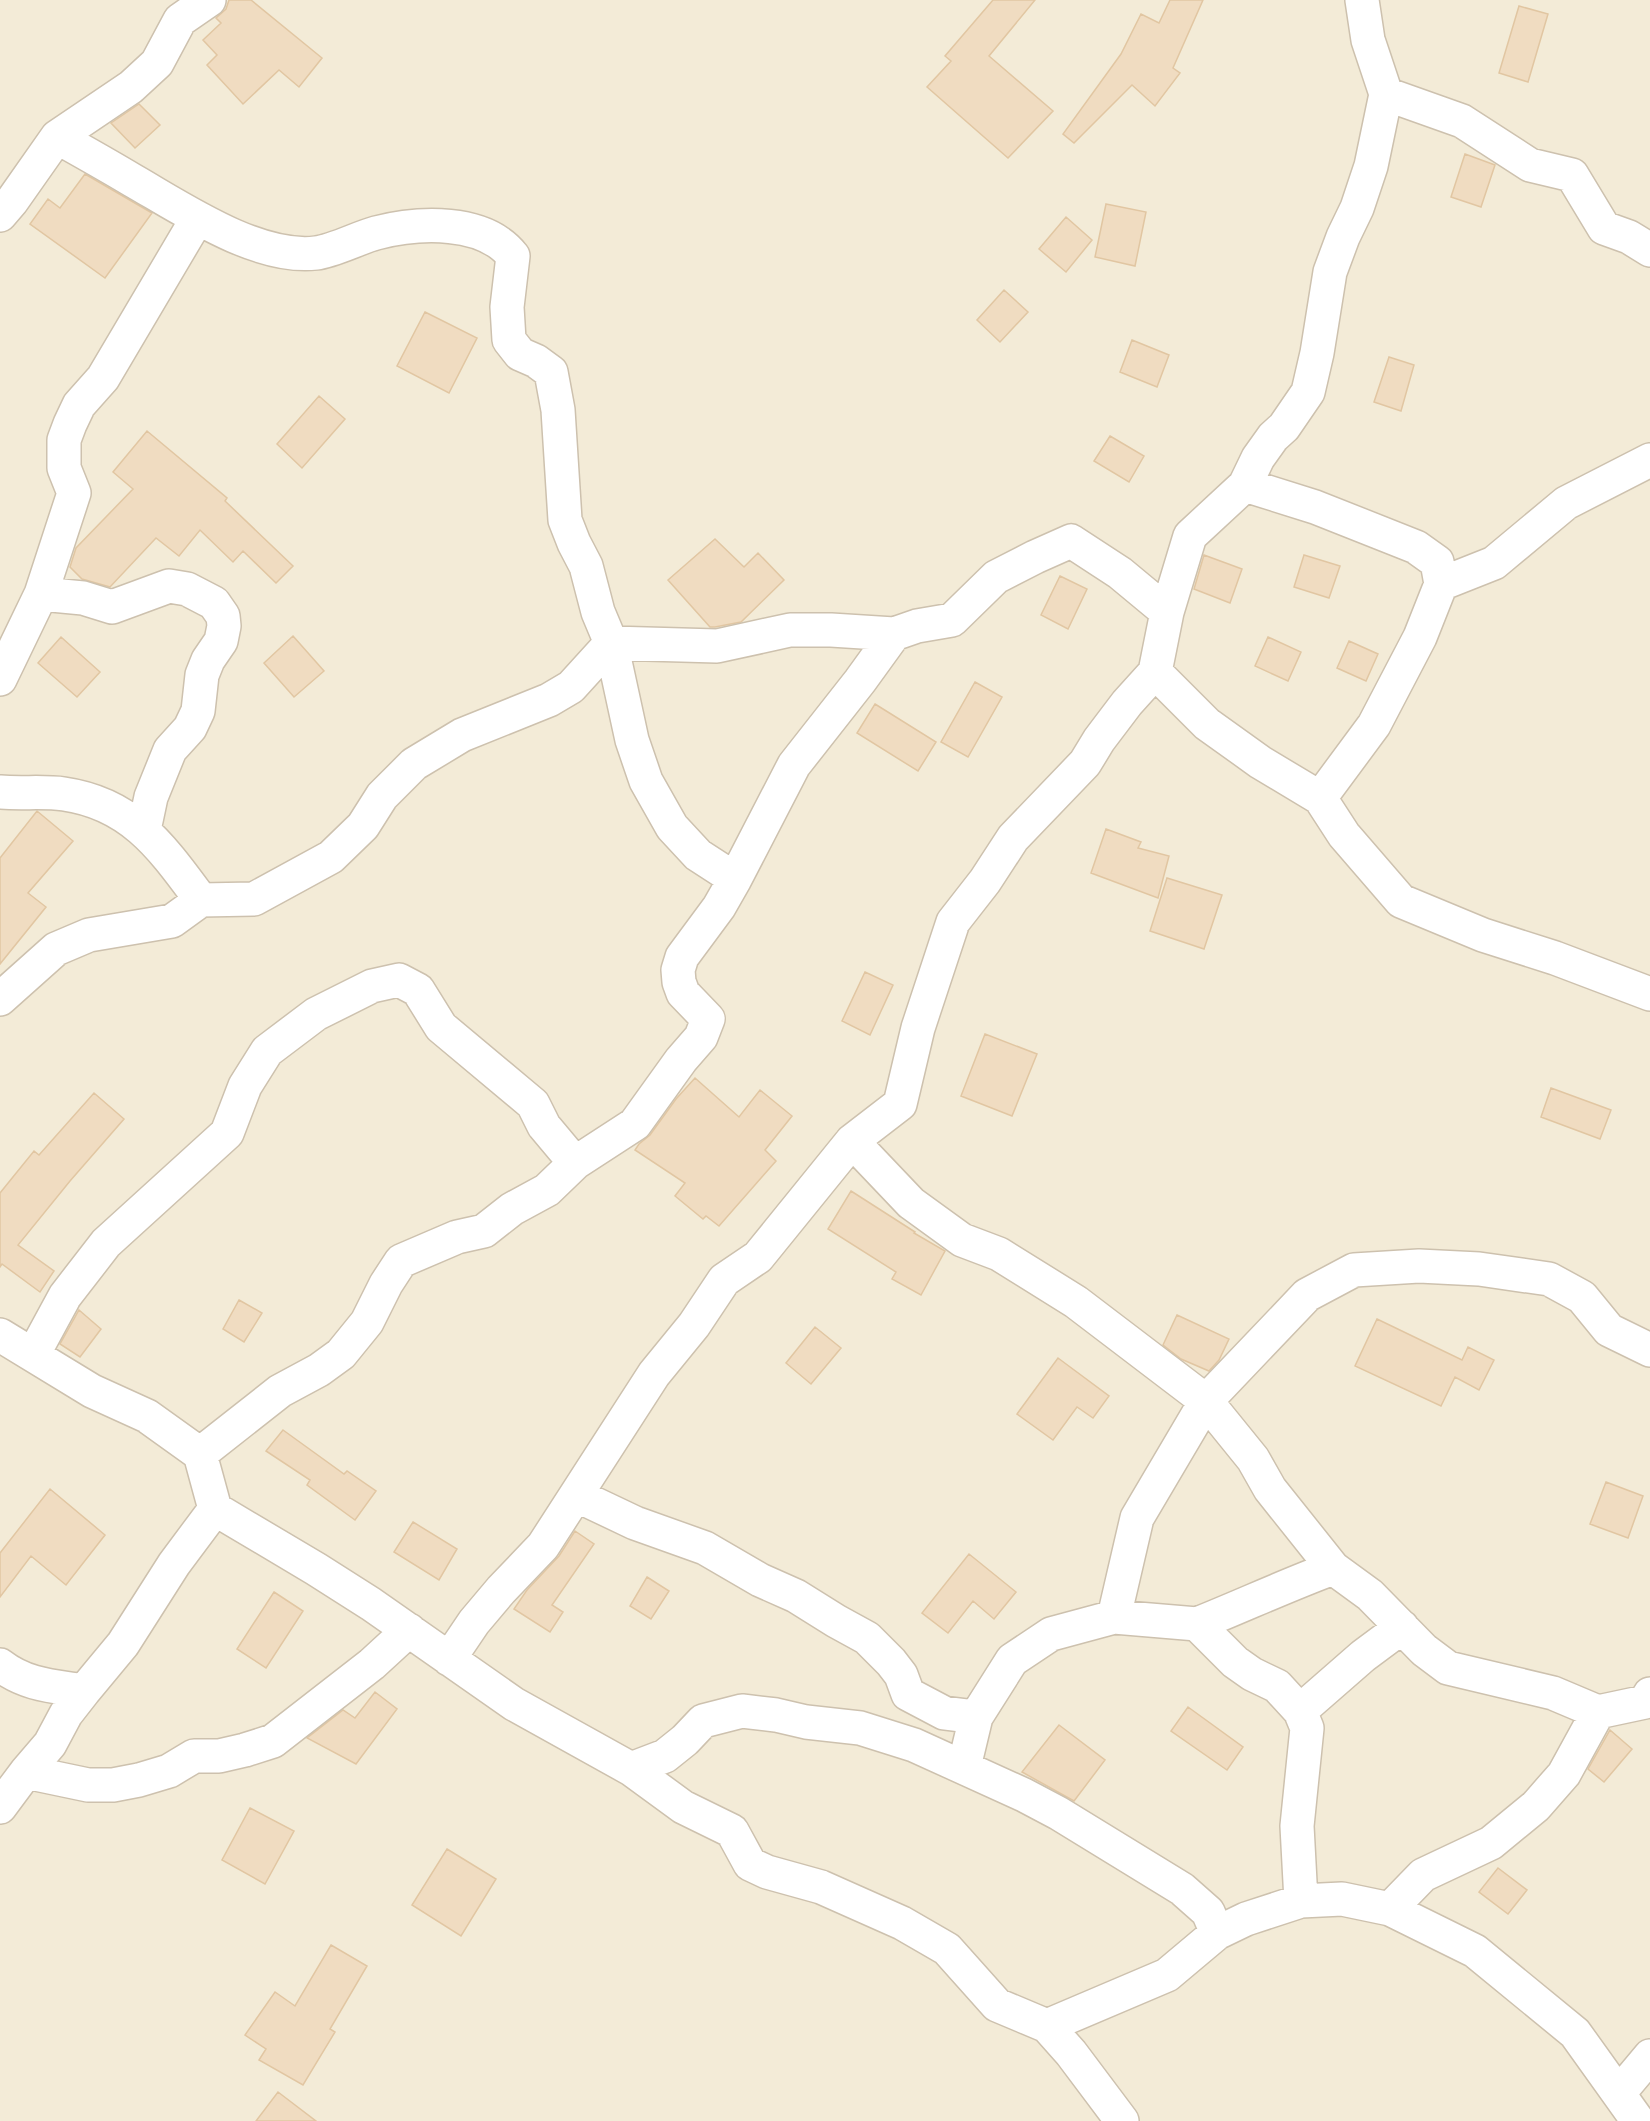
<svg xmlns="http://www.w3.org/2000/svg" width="1650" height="2121" font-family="Signika,sans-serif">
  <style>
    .residential { fill: #f3ebd7 }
    .building { fill: #f0dcc1; stroke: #e1c6a2; stroke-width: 1.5 }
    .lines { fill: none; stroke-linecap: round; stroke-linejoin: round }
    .minor-casing { stroke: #cdc1ae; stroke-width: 36 }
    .minor { stroke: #fff; stroke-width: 33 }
  </style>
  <rect width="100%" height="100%" fill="#fbf8e8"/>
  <!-- residential -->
  <path class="residential" d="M 0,0 L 1650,0 L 1650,2121 L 0,2121 Z"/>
  <!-- building -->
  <path class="building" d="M 229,0 L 251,0 L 322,58 L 299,87 L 279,70 L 243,104 L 207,65 L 217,55 L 203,40 L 221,23 L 216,18 L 226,9 Z
    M 993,0 L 1035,0 L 989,56 L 1053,111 L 1008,158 L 927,87 L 951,61 L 945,56 Z
    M 1170,0 L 1203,0 L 1173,68 L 1180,73 L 1155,106 L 1132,85 L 1074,143 L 1063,134 L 1121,54 L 1141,14 L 1159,23 Z
    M 1519,6 L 1548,14 L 1528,82 L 1499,73 Z
    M 139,104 L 160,125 L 135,148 L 111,123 Z
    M 1465,154 L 1495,165 L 1481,207 L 1451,197 Z
    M 85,174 L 152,213 L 105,278 L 30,224 L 48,199 L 60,208 Z
    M 1106,204 L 1146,212 L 1135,266 L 1095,257 Z
    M 1066,217 L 1092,240 L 1066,272 L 1039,249 Z
    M 1004,290 L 1028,312 L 1000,342 L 977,320 Z
    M 425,312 L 477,338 L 449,393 L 397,366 Z
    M 1132,340 L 1169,355 L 1157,387 L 1120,372 Z
    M 1389,357 L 1414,365 L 1401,411 L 1374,402 Z
    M 319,396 L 345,419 L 302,468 L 277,444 Z
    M 147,431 L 227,498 L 225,501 L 293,566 L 276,583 L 243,551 L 233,562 L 200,530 L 179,556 L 156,538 L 110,587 L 82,579 L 70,567 L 76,548 L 133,489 L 113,472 Z
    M 1110,436 L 1144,456 L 1129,482 L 1094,461 Z
    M 715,539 L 744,567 L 758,553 L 784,580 L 741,622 L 715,627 L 710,627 L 668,580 Z
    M 1204,555 L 1242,569 L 1230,603 L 1194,589 Z
    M 1304,555 L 1340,566 L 1329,598 L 1294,587 Z
    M 1060,576 L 1087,589 L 1068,629 L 1041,615 Z
    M 293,636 L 324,671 L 294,697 L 264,663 Z
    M 61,637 L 100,672 L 77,697 L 38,663 Z
    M 1268,637 L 1301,652 L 1288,681 L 1255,666 Z
    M 1349,641 L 1378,654 L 1366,681 L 1337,668 Z
    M 975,682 L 1002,697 L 968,757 L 941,742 Z
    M 875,704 L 936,742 L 918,771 L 857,733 Z
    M 37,811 L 73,841 L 28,893 L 46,907 L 0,964 L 0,858 Z
    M 1106,829 L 1141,842 L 1138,848 L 1169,856 L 1158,898 L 1091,873 Z
    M 1167,878 L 1222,895 L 1204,949 L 1150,931 Z
    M 865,972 L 893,985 L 870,1035 L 842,1021 Z
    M 985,1034 L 1037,1054 L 1012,1116 L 961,1096 Z
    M 695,1078 L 739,1117 L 760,1090 L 792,1116 L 765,1150 L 776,1161 L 719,1226 L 706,1216 L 703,1219 L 675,1196 L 685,1183 L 635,1150 L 639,1144 L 650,1135 L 676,1099 Z
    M 1551,1088 L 1611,1110 L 1600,1139 L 1541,1117 Z
    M 94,1093 L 124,1119 L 70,1181 L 18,1245 L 54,1271 L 40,1292 L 2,1264 L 0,1267 L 0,1193 L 34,1151 L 39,1155 Z
    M 851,1191 L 915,1232 L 914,1233 L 945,1251 L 921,1295 L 892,1279 L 896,1272 L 828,1229 Z
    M 239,1300 L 262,1313 L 244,1342 L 223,1329 Z
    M 79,1310 L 101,1329 L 80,1357 L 60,1344 Z
    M 1177,1315 L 1229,1339 L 1219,1360 L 1209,1371 L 1181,1359 L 1163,1345 Z
    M 1377,1319 L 1462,1360 L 1468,1347 L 1494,1360 L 1479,1390 L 1455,1377 L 1441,1406 L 1355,1366 Z
    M 815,1327 L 841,1348 L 811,1384 L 786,1363 Z
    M 1058,1358 L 1109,1396 L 1093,1418 L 1077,1407 L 1053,1440 L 1017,1414 Z
    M 283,1430 L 344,1474 L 347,1471 L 376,1491 L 355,1520 L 307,1485 L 310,1480 L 266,1451 Z
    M 1606,1482 L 1643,1496 L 1628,1538 L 1590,1524 Z
    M 50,1489 L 105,1535 L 66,1585 L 31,1556 L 0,1597 L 0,1553 Z
    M 413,1522 L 457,1549 L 439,1580 L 394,1552 Z
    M 575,1531 L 594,1544 L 552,1605 L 563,1612 L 550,1632 L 514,1609 L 527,1590 L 559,1556 Z
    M 969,1554 L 1016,1592 L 994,1619 L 973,1601 L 948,1633 L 922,1613 Z
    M 647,1577 L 669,1591 L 651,1619 L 630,1606 Z
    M 274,1592 L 303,1611 L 266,1668 L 237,1649 Z
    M 375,1692 L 397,1709 L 356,1764 L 307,1738 L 343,1710 L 355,1718 Z
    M 1188,1707 L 1243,1747 L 1227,1770 L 1171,1731 Z
    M 1059,1725 L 1105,1760 L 1074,1801 L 1022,1772 Z
    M 1610,1730 L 1632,1749 L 1604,1782 L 1588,1769 Z
    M 250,1808 L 294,1831 L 265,1884 L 222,1860 Z
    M 447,1849 L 496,1879 L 461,1936 L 412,1905 Z
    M 1498,1868 L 1527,1890 L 1508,1914 L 1479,1892 Z
    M 331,1945 L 367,1966 L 330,2029 L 335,2032 L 303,2085 L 259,2060 L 266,2049 L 245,2035 L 275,1992 L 295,2006 Z
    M 278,2092 L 316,2121 L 256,2121 Z"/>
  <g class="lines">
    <!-- minor casing -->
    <g class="minor-casing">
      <path id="minor" d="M 1386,94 L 1462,121 L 1530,165 L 1572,175 L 1604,228 L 1629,237 L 1650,250
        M 57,137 C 82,151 107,165 132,180 C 181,208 257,260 316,253 C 333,251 358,238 376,233 C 419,222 484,219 513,256 L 507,307 L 509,340 L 520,354 L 536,361 L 551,372 L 558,410 L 565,520 L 574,543 L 586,566 L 598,612 L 611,643 L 632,740 L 646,781 L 672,827 L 698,855 L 735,879
        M 0,215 L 12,201 L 57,137 L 131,87 L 157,63 L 180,20 L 209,0
        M 1245,485 L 1315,507 L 1416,547 L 1437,562 L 1441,584 L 1494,563 L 1566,503 L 1650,460
        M 41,594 L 83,598 L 112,607 L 169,586 L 187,589 L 214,603 L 223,616 L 224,626 L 221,641 L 208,660 L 202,675 L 198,711 L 190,728 L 170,750 L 151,797 L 144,830
        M 1155,672 L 1207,724 L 1260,762 L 1320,798 L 1344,835 L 1401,901 L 1483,935 L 1555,958 L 1650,994
        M 0,679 L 41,594 L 74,493 L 64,468 L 64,440 L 70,424 L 79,405 L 103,378 L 197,219
        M 0,792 C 21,794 43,791 64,794 C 133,804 163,849 201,900
        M 1320,798 L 1374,725 L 1420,637 L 1441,584
        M 0,999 L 56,949 L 89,935 L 172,921 L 201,900 L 254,899 L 331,857 L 363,826 L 382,796 L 414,764 L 462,735 L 549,700 L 571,687 L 611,643 L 717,646 L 790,630 L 831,630 L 894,634 L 917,626 L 952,620 L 996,577 L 1035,557 L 1071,541 L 1120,573 L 1167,612
        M 852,1141 L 911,1203 L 962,1240 L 999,1254 L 1076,1302 L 1206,1401 L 1253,1459 L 1270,1489 L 1333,1568 L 1370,1595 L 1424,1650 L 1448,1668 L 1553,1693 L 1598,1712 L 1645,1702 L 1650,1694
        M 0,1335 L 92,1391 L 147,1416 L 200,1454 L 215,1509 L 174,1564 L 123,1644 L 84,1691 L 66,1714 L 50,1744 L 26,1772 L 0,1807
        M 33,1355 L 65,1296 L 106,1243 L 227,1133 L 245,1086 L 267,1051 L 316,1014 L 372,986 L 399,980 L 418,990 L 441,1027 L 533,1104 L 544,1126 L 575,1163
        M 200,1454 L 280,1391 L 319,1370 L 341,1354 L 367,1322 L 386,1284 L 401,1261 L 457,1237 L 484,1231 L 512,1209 L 547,1190 L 575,1163 L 635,1124 L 681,1060 L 701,1037 L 708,1019 L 683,993 L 679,982 L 678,970 L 682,957 L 719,907 L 735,879 L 794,765 L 860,681 L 894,634
        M 576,1495 L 635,1523 L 705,1548 L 760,1580 L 796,1596 L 836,1621 L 867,1638 L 891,1662 L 901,1675 L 908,1694 L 944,1713 L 976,1717
        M 215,1509 L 316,1569 L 371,1604 L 514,1704 L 631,1769 L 683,1807 L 732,1831 L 750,1864 L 767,1872 L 821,1887 L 902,1923 L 947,1949 L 997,2005 L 1047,2026 L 1071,2053 L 1122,2121
        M 1114,1617 L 1137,1518 L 1206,1401 L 1307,1295 L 1354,1270 L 1419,1266 L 1479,1269 L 1549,1279 L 1582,1297 L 1609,1330 L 1650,1350
        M 1197,1624 C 1242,1606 1287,1585 1333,1568
        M 449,1659 L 474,1622 L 501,1590 L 543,1546 L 654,1374 L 694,1325 L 724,1280 L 758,1257 L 852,1141 L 900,1104 L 918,1028 L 953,922 L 985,881 L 1013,838 L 1085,763 L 1099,740 L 1127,703 L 1155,672 L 1167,612 L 1190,536 L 1245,485 L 1258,458 L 1273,437 L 1284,427 L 1308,392 L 1317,353 L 1330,272 L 1343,237 L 1357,208 L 1371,166 L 1386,94 L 1368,40 L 1362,0
        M 0,1665 C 26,1685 52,1686 84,1691
        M 1300,1711 L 1363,1656 L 1402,1627
        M 964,1767 L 976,1717 L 1012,1660 L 1051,1634 L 1114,1617 L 1197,1624 L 1235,1662 L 1252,1674 L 1277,1686 L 1300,1711 L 1307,1728 L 1297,1826 L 1301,1901
        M 631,1769 L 665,1756 L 685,1740 L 703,1721 L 742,1711 L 776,1715 L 806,1722 L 860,1728 L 914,1745 L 1024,1795 L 1058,1813 L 1182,1889 L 1208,1912 L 1217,1933
        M 26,1772 L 88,1785 L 113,1785 L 139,1780 L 169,1771 L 194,1756 L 219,1756 L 245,1750 L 273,1741 L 372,1664 L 409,1630
        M 1390,1909 L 1423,1875 L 1491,1843 L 1536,1806 L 1564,1774 L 1598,1712
        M 1047,2026 L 1167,1975 L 1217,1933 L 1246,1919 L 1301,1901 L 1342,1899 L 1390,1909 L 1475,1951 L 1575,2033 L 1638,2121
        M 1619,2093 L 1650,2056"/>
    </g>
    <!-- minor -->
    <use href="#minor" class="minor"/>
  </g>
</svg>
